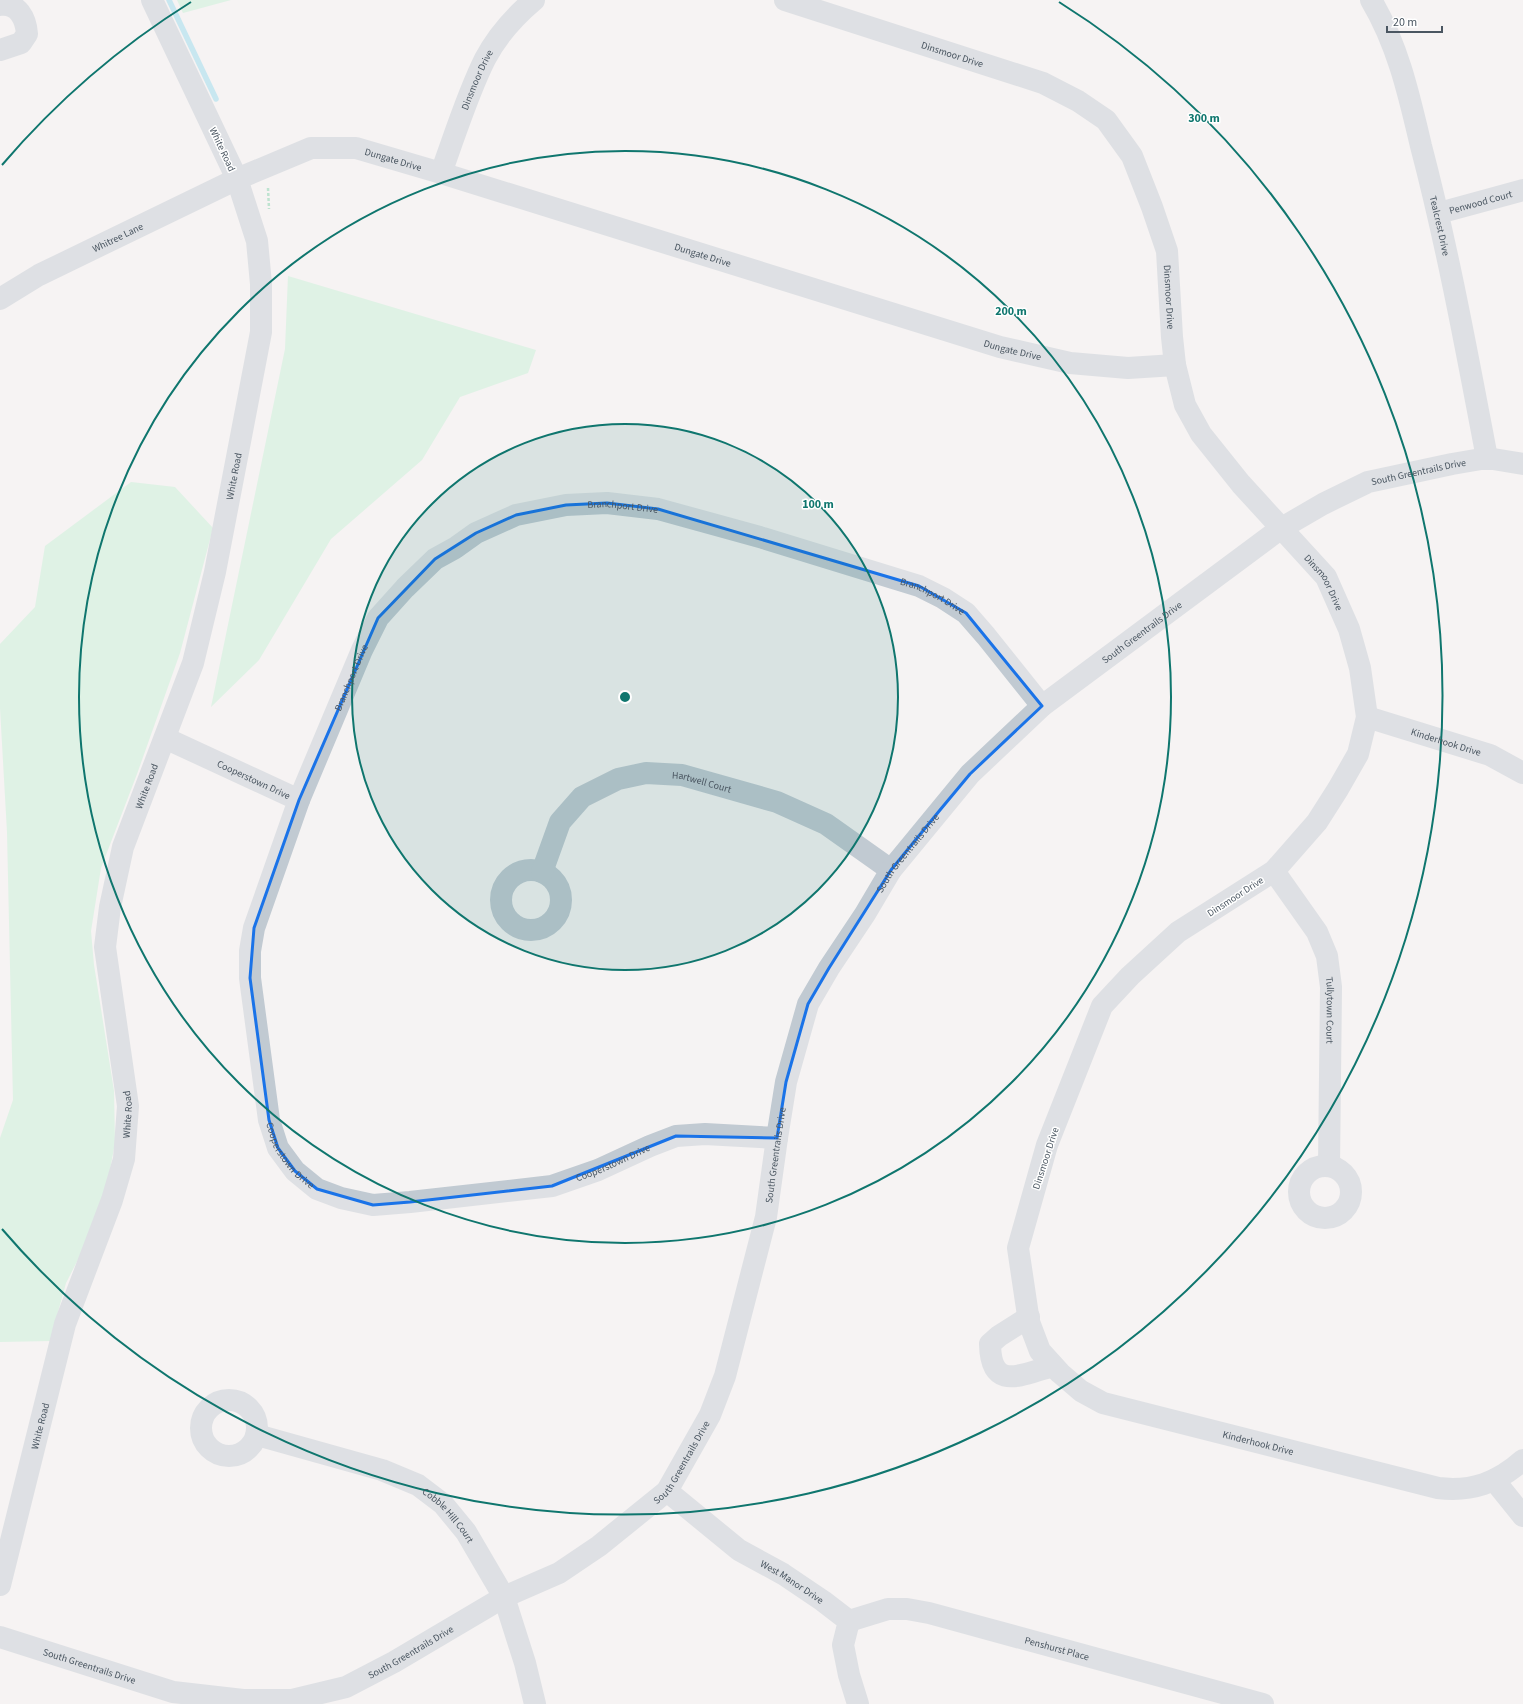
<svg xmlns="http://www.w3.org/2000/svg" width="1523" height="1704" font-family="'Source Sans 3',sans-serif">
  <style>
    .green { fill: #c3f1d5 }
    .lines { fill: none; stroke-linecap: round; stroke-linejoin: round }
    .stream { stroke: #90daee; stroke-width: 5.5 }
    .path { stroke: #7ad0a6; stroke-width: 2.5; stroke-dasharray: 3 2; stroke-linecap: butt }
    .street { stroke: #c1cad2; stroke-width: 22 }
    .marked { fill: none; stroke: #1a73e8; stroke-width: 3; stroke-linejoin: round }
    .ring { fill: none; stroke: #0f766e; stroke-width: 2 }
    .labels { text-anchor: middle; stroke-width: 3; stroke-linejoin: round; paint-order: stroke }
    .street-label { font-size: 10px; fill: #4a5661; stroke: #fff }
    .centre { fill: #0f766e; stroke: #fff; stroke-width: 2 }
    .ring-label { font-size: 12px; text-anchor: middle; font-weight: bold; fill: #0f766e; stroke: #fff; stroke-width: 3; stroke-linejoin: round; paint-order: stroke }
  </style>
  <rect width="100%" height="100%" fill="#f5f3f3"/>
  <!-- green -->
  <path class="green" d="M 177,0 L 231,0 L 183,13 Z
    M 288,276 L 536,350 L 528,373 L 460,397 L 422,460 L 331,539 L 259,660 L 211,707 L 285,349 Z
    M 131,482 L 175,487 L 213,528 L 180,653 L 137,774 L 101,868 L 91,931 L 94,965 L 114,1091 L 115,1143 L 107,1186 L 87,1242 L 66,1283 L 50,1341 L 0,1342 L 0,1138 L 13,1100 L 7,832 L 0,708 L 0,644 L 35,607 L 45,546 Z"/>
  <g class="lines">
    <!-- stream -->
    <path class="stream" d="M 169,0 L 216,99"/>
    <!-- path -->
    <path class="path" d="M 268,188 L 269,209"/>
    <!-- street -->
    <g class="street">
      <path id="s1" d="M 785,0 L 1043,83 L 1078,101 L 1106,120 L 1132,156 L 1152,207 L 1167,251 L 1172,337 L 1175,365 L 1185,405 L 1201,434 L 1241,484 L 1326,577 L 1349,629 L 1360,668 L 1367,717 L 1358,754 L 1338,789 L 1317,822 L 1274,871 L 1178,932 L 1130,976 L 1102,1006 L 1047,1145 L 1018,1248 L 1029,1322 L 1040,1351 L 1060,1373 L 1081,1391 L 1103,1403 L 1438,1488 C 1472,1492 1497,1483 1523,1460"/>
      <path id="s2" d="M 1371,0 C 1398,45 1409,95 1421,146 C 1448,249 1467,353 1487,458"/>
      <path d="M 0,5 C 18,2 26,19 27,34 L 21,43 L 0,50"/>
      <path id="s3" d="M 441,173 C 455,135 467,95 485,59 C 497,36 515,16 534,0"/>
      <path id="s4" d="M 1439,213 L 1523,190"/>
      <path id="s5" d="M 0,299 L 39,275 L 237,179 L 311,148 L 356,148 L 441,173 L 1000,347 L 1070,363 L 1128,368 L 1175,365"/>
      <path id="s6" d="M 1367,717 L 1490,755 L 1523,773"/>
      <path id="s7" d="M 165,738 L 299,800 L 254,928 L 250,951 L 250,978 L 269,1120 L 278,1148 L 295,1171 L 317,1189 L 341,1198 L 373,1205 L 410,1202 L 552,1186 L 598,1170 L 650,1146 L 676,1136 L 705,1134 L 777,1138"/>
      <path id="s8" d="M 299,800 L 362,650 L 378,618 L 405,588 L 435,559 L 455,548 L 476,533 L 516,515 L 566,505 L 607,503 L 658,509 L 763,538 L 919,586 L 943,598 L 966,613 L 986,636 L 1042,706"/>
      <circle cx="531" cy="900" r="30"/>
      <path id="s9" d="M 1274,871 L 1317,932 L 1327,956 L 1331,987 L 1329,1166"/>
      <path id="s10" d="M 542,872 L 560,822 L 582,797 L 618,779 L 646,773 L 682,775 L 777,802 L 826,824 L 891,870"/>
      <circle cx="1325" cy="1192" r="26"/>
      <path d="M 1029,1317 L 999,1336 L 990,1344 C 991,1393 1022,1374 1053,1366"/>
      <circle cx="229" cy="1428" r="28"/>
      <path id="s11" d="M 257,1435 L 382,1470 L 418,1485 L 443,1504 L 466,1532 L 504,1597 L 525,1663 L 535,1704"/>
      <path d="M 1494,1480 L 1523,1516"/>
      <path id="s12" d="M 667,1491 L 739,1550 L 783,1574 L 823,1601 L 849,1621 L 843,1645 L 849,1675 L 858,1704"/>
      <path id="s13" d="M 0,1585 L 65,1324 L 112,1200 L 124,1159 L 128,1106 L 105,947 L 110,907 L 123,847 L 193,663 L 215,572 L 261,332 L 261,284 L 257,241 L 237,179 L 152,0"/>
      <path id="s14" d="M 849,1621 L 888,1609 L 907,1609 L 929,1613 L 1263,1704"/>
      <path id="s15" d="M 0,1637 L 173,1692 L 243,1700 L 292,1700 L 346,1687 L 394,1662 L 504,1597 L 559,1573 L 599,1546 L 667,1491 L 710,1415 L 725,1376 L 766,1217 L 777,1138 L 786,1082 L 808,1004 L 829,968 L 865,914 L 891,870 L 970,774 L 1042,706 L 1280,529 L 1323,504 L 1368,482 L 1452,464 L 1487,458 L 1523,464"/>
    </g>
  </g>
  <!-- marked area -->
  <path d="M0 0H1523V1704H0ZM 607,503 L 658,509 L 919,586 L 966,613 L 1042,706 L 970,774 L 940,810 L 891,870 L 829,968 L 808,1004 L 786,1082 L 777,1138 L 676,1136 L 552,1186 L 410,1202 L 373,1205 L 317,1189 L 295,1171 L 278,1148 L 269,1120 L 250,978 L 254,928 L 299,800 L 378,618 L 435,559 L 476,533 L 516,515 L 566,505 Z" fill="#f5f3f3" fill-opacity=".55" fill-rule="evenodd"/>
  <path class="marked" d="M 607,503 L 658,509 L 919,586 L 966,613 L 1042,706 L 970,774 L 940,810 L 891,870 L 829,968 L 808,1004 L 786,1082 L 777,1138 L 676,1136 L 552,1186 L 410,1202 L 373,1205 L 317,1189 L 295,1171 L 278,1148 L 269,1120 L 250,978 L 254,928 L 299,800 L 378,618 L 435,559 L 476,533 L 516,515 L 566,505 Z"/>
  <!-- distance rings -->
  <circle cx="625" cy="697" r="273" fill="#0f766e" fill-opacity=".12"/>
  <g class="ring">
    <circle cx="625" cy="697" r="273"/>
    <circle cx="625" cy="697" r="546"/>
    <path d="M2 165A819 819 0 0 1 191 2M1059 2A819 819 0 1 1 2 1229"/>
  </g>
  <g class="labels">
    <!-- street labels -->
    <g class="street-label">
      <text dy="4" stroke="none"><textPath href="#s1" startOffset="176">Dinsmoor Drive</textPath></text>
      <text dy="4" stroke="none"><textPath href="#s3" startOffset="100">Dinsmoor Drive</textPath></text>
      <text transform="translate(223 149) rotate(65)" y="4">White Road</text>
      <text dy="4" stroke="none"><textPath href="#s5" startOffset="430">Dungate Drive</textPath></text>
      <text dy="4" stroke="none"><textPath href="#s4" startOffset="43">Penwood Court</textPath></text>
      <text dy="4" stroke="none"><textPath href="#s2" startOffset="237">Tealcrest Drive</textPath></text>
      <text dy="4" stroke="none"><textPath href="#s5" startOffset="133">Whitree Lane</textPath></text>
      <text dy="4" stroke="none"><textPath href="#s5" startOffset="754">Dungate Drive</textPath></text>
      <text dy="4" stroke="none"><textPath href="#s1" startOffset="536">Dinsmoor Drive</textPath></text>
      <text dy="4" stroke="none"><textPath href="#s5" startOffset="1078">Dungate Drive</textPath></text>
      <text dy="4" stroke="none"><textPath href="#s15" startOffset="2074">South Greentrails Drive</textPath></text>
      <text dy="4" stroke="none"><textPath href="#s13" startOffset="1148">White Road</textPath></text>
      <text dy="4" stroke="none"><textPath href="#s8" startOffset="481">Branchport Drive</textPath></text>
      <text dy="4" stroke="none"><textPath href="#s1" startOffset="872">Dinsmoor Drive</textPath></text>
      <text dy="4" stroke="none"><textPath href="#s8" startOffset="805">Branchport Drive</textPath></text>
      <text dy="4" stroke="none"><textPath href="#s15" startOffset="1750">South Greentrails Drive</textPath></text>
      <text dy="4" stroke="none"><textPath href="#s8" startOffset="133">Branchport Drive</textPath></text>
      <text dy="4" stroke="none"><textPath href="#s6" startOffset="83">Kinderhook Drive</textPath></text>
      <text dy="4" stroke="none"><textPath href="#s7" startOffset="98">Cooperstown Drive</textPath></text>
      <text dy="4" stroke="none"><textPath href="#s10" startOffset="212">Hartwell Court</textPath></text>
      <text dy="4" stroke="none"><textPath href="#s13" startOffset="825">White Road</textPath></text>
      <text dy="4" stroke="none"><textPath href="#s15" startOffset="1426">South Greentrails Drive</textPath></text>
      <text transform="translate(1235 896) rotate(-33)" y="4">Dinsmoor Drive</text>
      <text dy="4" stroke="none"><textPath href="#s9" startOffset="155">Tullytown Court</textPath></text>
      <text dy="4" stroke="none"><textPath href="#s13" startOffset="489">White Road</textPath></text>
      <text dy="4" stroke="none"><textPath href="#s7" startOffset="519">Cooperstown Drive</textPath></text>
      <text dy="4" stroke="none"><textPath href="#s15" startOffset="1090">South Greentrails Drive</textPath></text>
      <text transform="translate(1045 1158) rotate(-72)" y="4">Dinsmoor Drive</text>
      <text dy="4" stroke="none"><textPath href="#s7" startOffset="867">Cooperstown Drive</textPath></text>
      <text dy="4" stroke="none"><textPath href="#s13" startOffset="164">White Road</textPath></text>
      <text dy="4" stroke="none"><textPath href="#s1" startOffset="2023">Kinderhook Drive</textPath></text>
      <text dy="4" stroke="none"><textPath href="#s15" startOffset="766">South Greentrails Drive</textPath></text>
      <text dy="4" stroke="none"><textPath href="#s11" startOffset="212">Cobble Hill Court</textPath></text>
      <text dy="4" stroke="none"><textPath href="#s12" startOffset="155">West Manor Drive</textPath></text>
      <text dy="4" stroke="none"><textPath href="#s14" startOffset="215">Penshurst Place</textPath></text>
      <text dy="4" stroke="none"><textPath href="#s15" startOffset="430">South Greentrails Drive</textPath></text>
      <text dy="4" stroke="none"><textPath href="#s15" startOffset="94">South Greentrails Drive</textPath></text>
    </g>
  </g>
  <circle cx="625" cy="697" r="6" class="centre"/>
  <g class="ring-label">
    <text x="1204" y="122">300 m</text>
    <text x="1011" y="315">200 m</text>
    <text x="818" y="508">100 m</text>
  </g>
  <!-- scale -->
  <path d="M1387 26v6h55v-6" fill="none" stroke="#4a5661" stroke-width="2"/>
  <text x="1393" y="26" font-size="12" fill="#4a5661" stroke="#ffffff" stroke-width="3" paint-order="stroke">20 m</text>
</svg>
